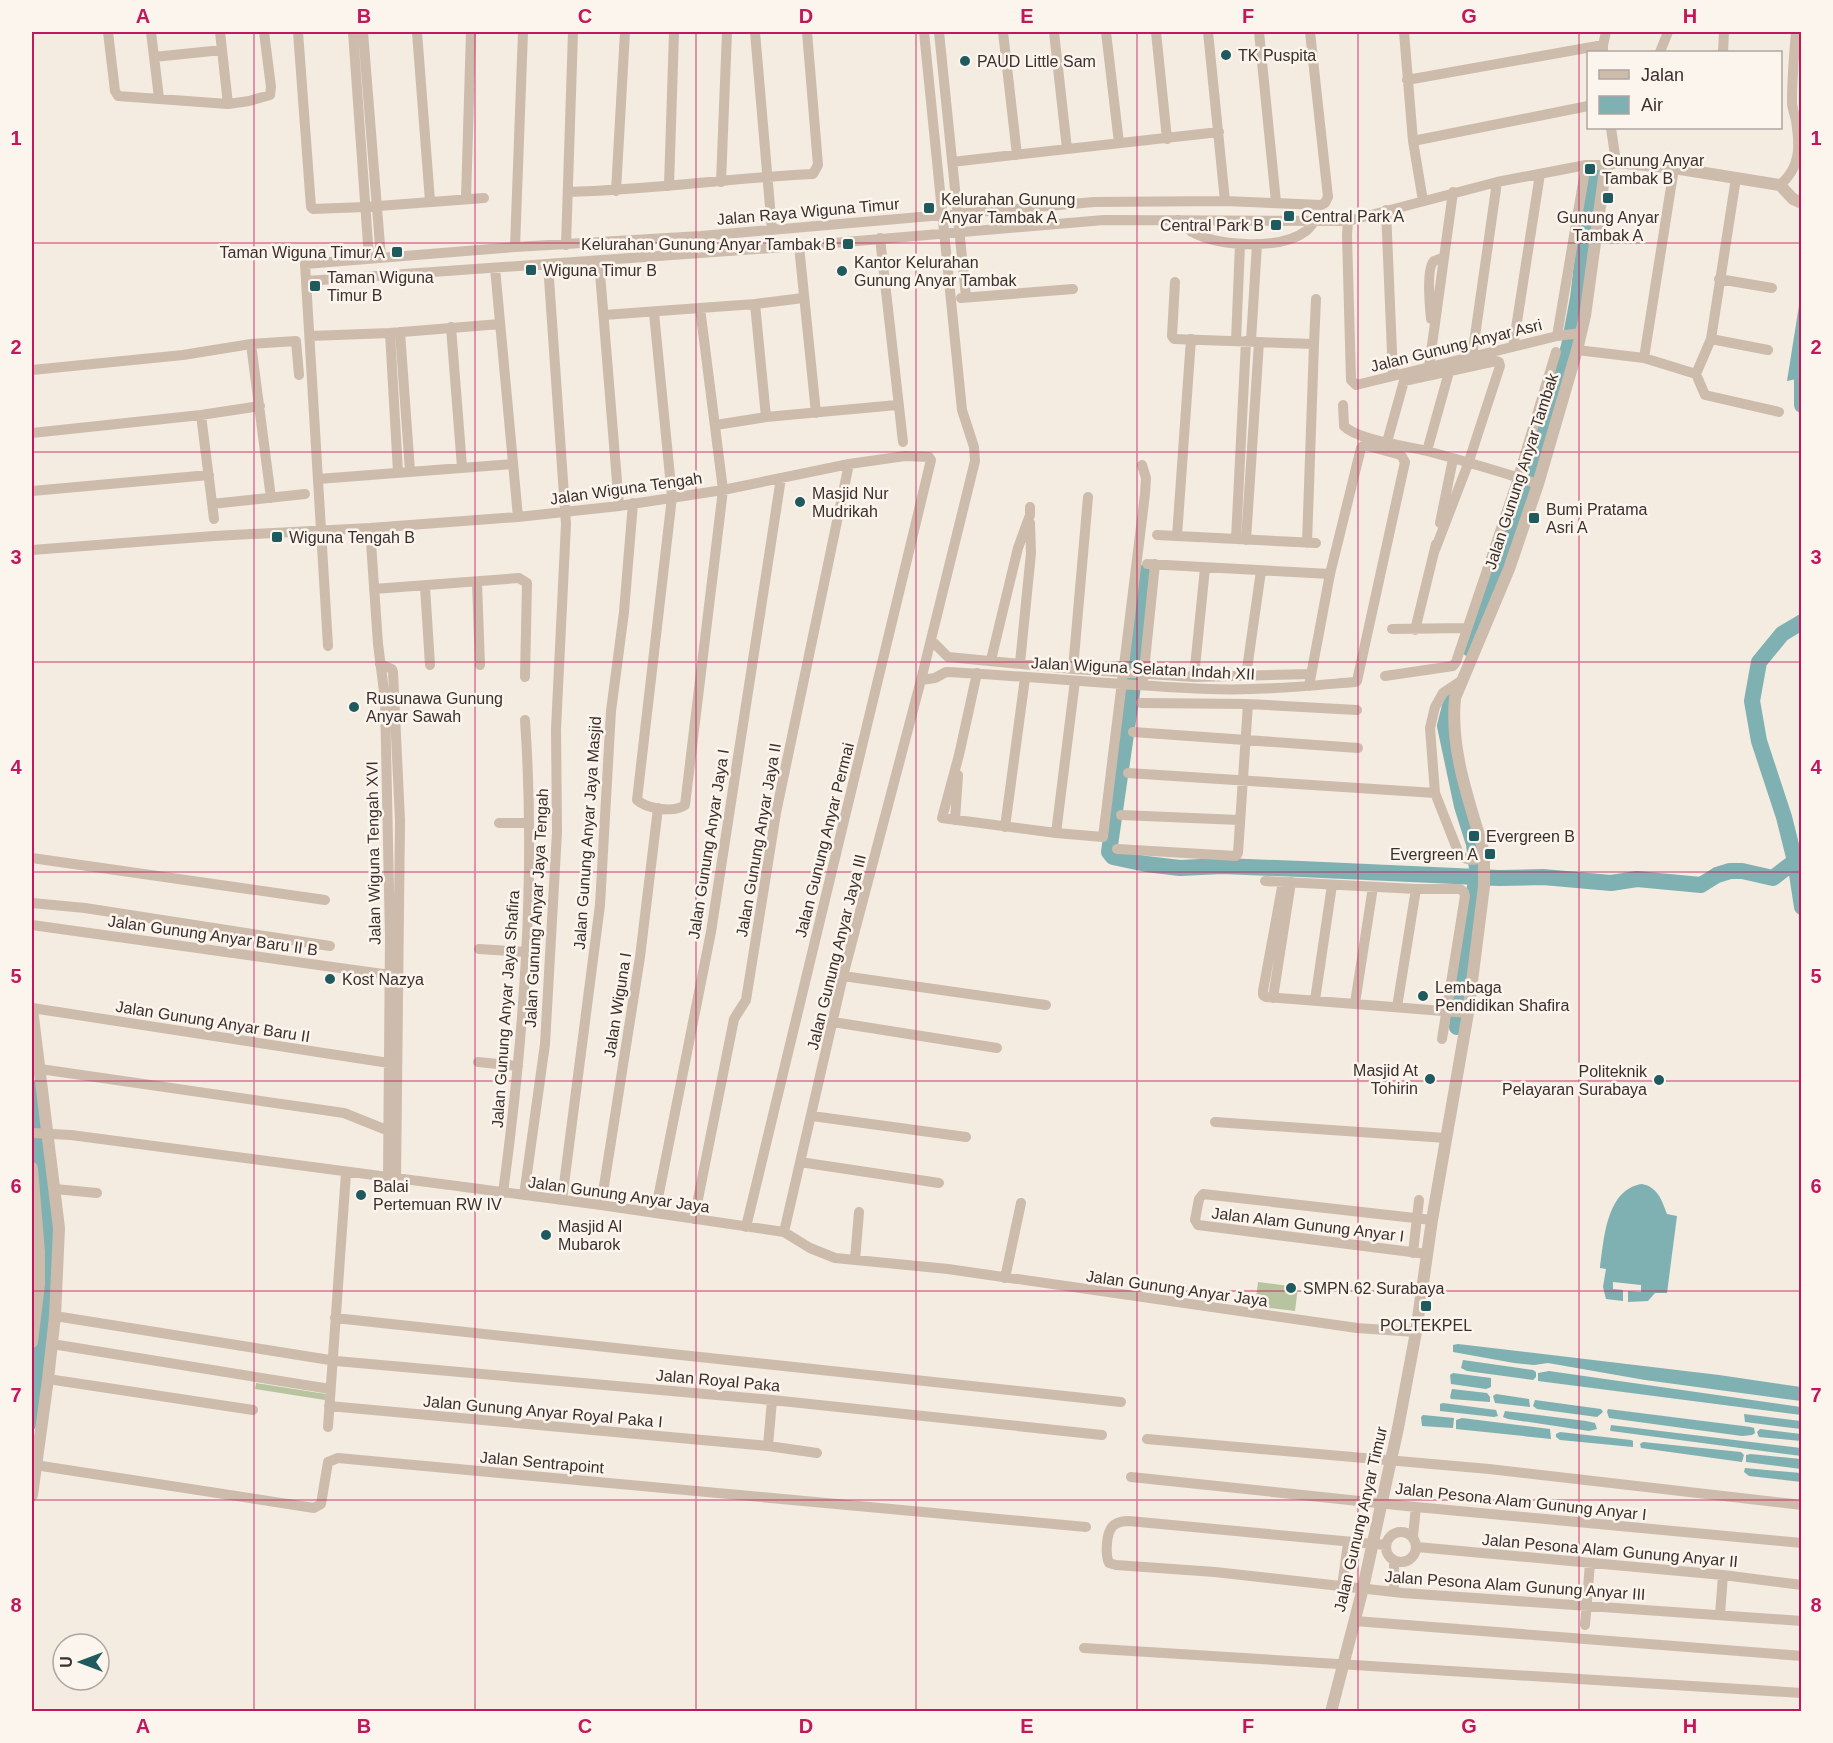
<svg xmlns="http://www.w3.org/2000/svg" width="1833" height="1743" font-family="Arial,sans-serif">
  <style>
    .green { fill: #b8c4a0 }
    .water { fill: #7fb0b2 }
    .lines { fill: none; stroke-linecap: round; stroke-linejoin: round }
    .river { stroke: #7fb0b2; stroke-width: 16 }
    .minor { stroke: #cdbbac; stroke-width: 10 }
    .tertiary { stroke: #cdbbac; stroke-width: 12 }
    .grid { fill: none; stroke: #c2185b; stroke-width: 1.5; stroke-opacity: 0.55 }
    .poi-dot { fill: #1f5a5e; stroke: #fbf5ee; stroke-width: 2 }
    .labels { text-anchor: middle; stroke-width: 5; stroke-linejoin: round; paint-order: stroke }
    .poi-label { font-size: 16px; fill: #3b302b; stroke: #fbf5ee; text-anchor: start }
    .street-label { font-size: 16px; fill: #3b302b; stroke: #fbf5ee }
    .neatline { fill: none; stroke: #c2185b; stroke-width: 2 }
    .grid-label { font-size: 20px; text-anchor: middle; font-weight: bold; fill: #c2185b }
  </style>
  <rect width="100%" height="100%" fill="#f4ebe1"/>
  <!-- green -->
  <path class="green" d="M 1258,1282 L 1298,1287 L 1295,1311 L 1255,1306 Z
    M 256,1383 L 326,1394 L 325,1400 L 255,1389 Z"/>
  <!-- water -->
  <path class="water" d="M 1801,293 L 1801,378 L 1787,381 Z
    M 1642,1184 C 1658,1187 1662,1201 1667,1214 L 1677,1216 L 1667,1293 L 1655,1293 L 1648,1301 L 1628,1302 L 1628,1291 L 1641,1292 L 1641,1285 L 1613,1282 L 1613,1289 L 1623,1290 L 1623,1301 L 1606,1299 L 1603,1287 L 1606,1269 L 1600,1268 C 1604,1240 1606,1189 1642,1184 Z
    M 1458,1344 L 1719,1375 L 1801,1387 L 1801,1401 L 1645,1380 L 1548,1363 L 1534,1365 L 1514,1363 L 1453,1352 L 1453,1345 Z
    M 1463,1360 L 1533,1370 L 1536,1372 L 1536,1377 L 1533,1380 L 1467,1371 L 1461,1368 Z
    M 1549,1371 L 1801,1407 L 1801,1415 L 1538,1381 L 1538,1373 Z
    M 1453,1373 L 1491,1378 L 1491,1387 L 1486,1389 L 1451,1384 L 1450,1375 Z
    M 1452,1389 L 1487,1393 L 1490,1397 L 1490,1402 L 1451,1399 L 1450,1397 Z
    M 1496,1394 L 1529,1399 L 1530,1407 L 1495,1403 L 1493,1396 Z
    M 1535,1400 L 1601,1409 L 1603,1412 L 1597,1417 L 1537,1409 L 1533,1406 Z
    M 1443,1403 L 1496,1410 L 1498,1416 L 1494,1417 L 1440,1411 L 1440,1404 Z
    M 1608,1409 L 1751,1427 L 1754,1428 L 1755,1433 L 1752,1435 L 1742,1436 L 1609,1418 L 1607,1412 Z
    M 1505,1411 L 1586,1421 L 1595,1423 L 1597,1429 L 1589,1431 L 1508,1419 L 1503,1417 Z
    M 1744,1414 L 1801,1421 L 1801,1429 L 1745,1422 Z
    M 1423,1415 L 1454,1418 L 1453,1428 L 1422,1426 L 1421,1417 Z
    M 1462,1418 L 1550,1429 L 1551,1439 L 1456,1429 L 1456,1420 Z
    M 1611,1425 L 1801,1448 L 1801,1456 L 1611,1431 L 1610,1430 Z
    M 1760,1429 L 1801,1434 L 1801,1441 L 1759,1437 L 1757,1432 Z
    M 1560,1432 L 1631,1440 L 1633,1441 L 1633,1447 L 1560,1440 L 1556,1437 L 1556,1434 Z
    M 1643,1442 L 1741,1452 L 1744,1455 L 1742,1462 L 1641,1448 L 1640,1444 Z
    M 1751,1454 L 1801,1459 L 1801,1469 L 1746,1462 L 1746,1455 Z
    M 1745,1468 L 1801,1473 L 1801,1482 L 1749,1476 L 1744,1472 Z"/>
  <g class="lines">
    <!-- river -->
    <path class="river" d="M 1802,362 L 1802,405
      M 1145,572 L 1132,693 L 1109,852 L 1113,857 L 1146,864 L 1180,868 L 1222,866 L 1301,869 L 1499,878 L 1543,877 L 1611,883 L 1637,879 L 1701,885 L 1717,875 L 1730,871 L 1742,871 L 1773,878 L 1795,861
      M 1802,622 L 1782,634 L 1759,662 L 1752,701 L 1759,741 L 1784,817 L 1795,861 L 1802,907
      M 1470,649 L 1496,582 L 1569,346 L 1578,298 L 1593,169
      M 1454,690 L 1445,726 L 1462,806 L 1474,844 L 1478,877 L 1475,886 L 1457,1027
      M 32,1089 C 40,1157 51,1225 47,1294 C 44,1336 36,1378 32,1421"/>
    <!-- minor -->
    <path class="minor" d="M 108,32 L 115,91 L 118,96 L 228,104 L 249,101 L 270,95 L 271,87 L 264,32
      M 151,32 L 159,98
      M 220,32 L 228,104
      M 298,32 L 311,207 L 313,209 L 365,207 L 484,198
      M 353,32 L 369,258
      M 363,32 L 381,258
      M 417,32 L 430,201
      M 755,32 L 772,230
      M 939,32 L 966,297
      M 1003,32 L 1017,155
      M 1054,32 L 1067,149
      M 1106,32 L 1119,143
      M 1156,32 L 1167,139
      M 1208,32 L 1225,201
      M 1259,32 L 1276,202
      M 1404,32 L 1413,141 L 1423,201
      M 1603,52 L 1603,45 L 1606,32
      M 1660,52 L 1668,32
      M 1723,52 L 1724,32
      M 154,57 L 222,50
      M 1407,80 L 1603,45
      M 1611,128 L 1616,162
      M 1413,141 L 1588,106
      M 952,162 L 1219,132
      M 721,182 L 727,32
      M 1780,185 C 1801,167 1800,146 1796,121 C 1795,114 1792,109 1792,102 C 1792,79 1794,55 1796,32
      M 669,186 L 674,32
      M 616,191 L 625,32
      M 568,192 C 650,190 731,178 813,174 L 818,165 L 807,32
      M 466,198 L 471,32
      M 1386,210 L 1393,376
      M 1178,220 C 1182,224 1187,228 1192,232 C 1218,247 1281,250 1306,231 C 1309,229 1312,224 1315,221
      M 1348,221 L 1347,235 L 1351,380 L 1356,385 L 1557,336 L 1586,165
      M 880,238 L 903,442
      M 566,245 L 573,32
      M 799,246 L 816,413
      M 515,247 L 523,32
      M 599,261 L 619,506
      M 495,268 L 518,517
      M 1719,279 L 1772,288
      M 306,281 L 799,246 L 1104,220 L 1348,221 L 1497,182 L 1586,165 L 1608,165
      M 1175,282 L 1172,336 L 1174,339 L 1314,344 L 1316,299
      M 961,298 L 1073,289
      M 755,304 L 766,417
      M 654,313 L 672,497 L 637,800 C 647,809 674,813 685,805 L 723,490 L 700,308
      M 604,315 L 755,304 L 803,298
      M 1431,319 C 1430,308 1426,268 1434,261 C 1436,260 1442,258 1443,258
      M 451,327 L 462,467
      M 400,332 L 410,471
      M 390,333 L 398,472
      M 310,336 L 390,333 L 500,324
      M 1557,336 L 1581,333
      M 1711,339 L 1768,350
      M 1236,341 L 1240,244
      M 1251,341 L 1257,244
      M 251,344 L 296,341 L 299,375
      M 1513,347 L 1540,174
      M 1577,350 L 1644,358 L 1696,374 L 1705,395 L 1779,412
      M 1472,357 L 1497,182
      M 1644,358 L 1674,168
      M 1429,367 L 1453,192
      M 32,370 L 183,355 L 251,344 L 271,498
      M 1696,374 L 1711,339 L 1736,178
      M 1343,405 L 1344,426 C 1357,440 1407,446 1427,451 C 1464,461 1502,472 1538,484
      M 201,415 L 214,519
      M 716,425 L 766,417 L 897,405
      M 32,433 L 201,415 L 260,406
      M 1387,442 L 1404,381 L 1496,361 L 1499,362 L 1500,366 L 1468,464 L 1435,550
      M 1427,451 L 1449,372
      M 318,479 L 513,464
      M 32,491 L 209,475
      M 212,504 L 305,494
      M 1440,523 L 1453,459
      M 370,528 L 378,644 L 385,699 L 390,937 L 388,1177
      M 1157,535 L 1316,543
      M 1177,536 L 1191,339
      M 1236,539 L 1246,341
      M 1246,540 L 1259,342
      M 1307,543 L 1314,344
      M 32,550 L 214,536 L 370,528 L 518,517 L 619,506 L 723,490 L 849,464 L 905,456 L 929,457 L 931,460 L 746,1227
      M 1147,564 L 1330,574
      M 477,583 L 480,665
      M 425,587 L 430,665
      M 374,589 L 519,578 L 527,583 L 525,677
      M 1392,629 L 1467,628
      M 1415,630 L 1436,544
      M 931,640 L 948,657 L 1073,669 L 1194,677 L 1311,674
      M 328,646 L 305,264 L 515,247 L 701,236 L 1094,202 L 1225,201 L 1321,205 L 1325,203 L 1328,197 L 1310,32
      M 991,660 L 1018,548 L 1030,515 L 1030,507
      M 1020,663 L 1031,553 L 1030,523
      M 380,664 L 392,669 L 393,672 L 400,820 L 396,1178
      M 1073,669 L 1088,497
      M 977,673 L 959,755 L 942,818 L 1056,833 L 1103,837 L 1145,494 L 1146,478 L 1142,465
      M 1246,676 L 1261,571
      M 1385,676 L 1453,666 L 1456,662 L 1516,484 L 1556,352
      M 1194,677 L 1205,568
      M 921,680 L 935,678 L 946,672 C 1034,676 1121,686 1209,689 C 1258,691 1306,686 1355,682 L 1357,681 L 1405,462 L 1401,455 L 1364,445 L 1361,448 L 1330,574 L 1309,686
      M 1143,680 L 1155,564
      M 1461,681 L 1443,693 L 1435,707 L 1430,728 L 1435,793 L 1459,854 C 1467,862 1475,860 1484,858
      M 1141,703 L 1248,704 L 1357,710
      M 1133,732 L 1358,748
      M 1128,773 L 1435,793
      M 1121,815 L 1239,820
      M 955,820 L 958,775
      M 499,823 L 529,823
      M 1005,827 L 1025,678
      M 1056,833 L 1075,681
      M 1117,849 L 1236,856 L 1238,853 L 1248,704
      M 32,858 L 325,900
      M 1265,881 L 1416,889 L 1460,889 L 1464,892 L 1465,896 L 1442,1039
      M 1283,882 L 1263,991 L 1263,995 L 1266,997 L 1468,1013
      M 32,903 L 85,908 L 330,946
      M 32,925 L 390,975
      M 479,949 L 527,952
      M 843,976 L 1046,1005
      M 1273,998 L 1291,882
      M 1315,1000 L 1332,885
      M 1355,1003 L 1373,887
      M 1397,1007 L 1416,889
      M 32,1008 L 389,1063
      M 833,1022 L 997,1048
      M 478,1062 L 518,1066
      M 40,1069 L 344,1113 L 389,1131
      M 812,1116 L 966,1137
      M 1215,1122 L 1446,1138
      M 32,1133 L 71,1135 L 601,1205 L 784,1232 L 810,1248 L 835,1258 L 948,1269 L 1357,1328 L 1416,1332
      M 800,1162 L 939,1183
      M 55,1189 L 97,1193
      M 503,1193 C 524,1036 536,878 525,720
      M 524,1195 L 545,1044 L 557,832 L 556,729 L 566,524 L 548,264
      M 562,1200 L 600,905 L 611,711 L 624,612 L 633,503
      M 601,1205 L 640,957 L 658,808
      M 655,1213 L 711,932 L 781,478
      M 694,1219 L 734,1019 L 746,1000 L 776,813 L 849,464
      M 784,1232 L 843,976 L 921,680 L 975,461 L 974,447 L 962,410 L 924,32
      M 1413,1253 L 1419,1200
      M 1427,1254 L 1198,1225 L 1195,1220 L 1199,1199 L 1203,1194 L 1432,1220
      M 855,1260 L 859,1212
      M 1005,1278 L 1021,1203
      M 55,1316 L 336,1361 L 772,1400 L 1102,1435
      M 335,1318 L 1121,1402
      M 52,1344 L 330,1389
      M 48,1379 L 253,1410
      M 329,1406 L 768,1446 L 817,1453
      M 328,1427 L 346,1173
      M 1147,1439 L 1489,1469 L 1802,1505
      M 768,1446 L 772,1400
      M 35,1465 L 314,1508 L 321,1504 L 328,1462 L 338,1458 L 1086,1527
      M 1131,1477 L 1416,1507 L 1802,1543
      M1386 1547a15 15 0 1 1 30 0a15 15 0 1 1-30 0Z
      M 1413,1536 L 1416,1507
      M 1386,1545 L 1129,1521 C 1124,1521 1118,1522 1114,1525 C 1106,1531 1105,1554 1109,1563 L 1116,1565 L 1215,1572 L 1403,1593 L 1802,1621
      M 1417,1547 L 1723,1575 L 1802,1585
      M 1342,1587 L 1348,1543
      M 1394,1592 L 1394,1560
      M 1720,1615 L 1723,1575
      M 1355,1621 L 1802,1656
      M 1585,1625 L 1590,1563
      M 1084,1648 L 1802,1693"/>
    <!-- tertiary -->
    <path class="tertiary" d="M 32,1009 L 59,1228 L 55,1316 L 48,1379 L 32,1495
      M 32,1168 L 39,1252 L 39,1284 L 32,1342
      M 1331,1712 L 1363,1588 L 1398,1428 L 1416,1332 L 1432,1220 L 1468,1013 L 1484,886 L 1484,858 L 1482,845 C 1468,798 1450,748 1455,698 L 1509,569 L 1538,484 L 1577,350 L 1585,316 L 1604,177 L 1608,165 L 1616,162 L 1674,168 L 1780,185 L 1793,199 L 1802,203"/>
  </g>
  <!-- grid -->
  <path class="grid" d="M 254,32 L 254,1712M 475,32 L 475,1712M 696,32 L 696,1712M 916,32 L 916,1712M 1137,32 L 1137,1712M 1358,32 L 1358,1712M 1579,32 L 1579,1712M 32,243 L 1802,243M 32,452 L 1802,452M 32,662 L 1802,662M 32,872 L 1802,872M 32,1081 L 1802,1081M 32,1291 L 1802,1291M 32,1500 L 1802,1500"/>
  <!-- markers -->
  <g class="poi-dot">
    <circle cx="1226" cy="55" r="6"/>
    <circle cx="965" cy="61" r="6"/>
    <rect x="1584" y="163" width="12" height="12" rx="3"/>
    <rect x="1602" y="192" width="12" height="12" rx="3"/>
    <rect x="923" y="202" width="12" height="12" rx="3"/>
    <rect x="1283" y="210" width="12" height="12" rx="3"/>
    <rect x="1270" y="219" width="12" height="12" rx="3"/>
    <rect x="842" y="238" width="12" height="12" rx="3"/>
    <rect x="391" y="246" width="12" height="12" rx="3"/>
    <rect x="525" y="264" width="12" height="12" rx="3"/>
    <circle cx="842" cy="271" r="6"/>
    <rect x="309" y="280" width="12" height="12" rx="3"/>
    <circle cx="800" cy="502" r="6"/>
    <rect x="1528" y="512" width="12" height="12" rx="3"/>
    <rect x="271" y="531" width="12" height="12" rx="3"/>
    <circle cx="354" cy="707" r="6"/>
    <rect x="1468" y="830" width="12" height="12" rx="3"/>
    <rect x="1484" y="848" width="12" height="12" rx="3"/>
    <circle cx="330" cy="979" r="6"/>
    <circle cx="1423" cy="996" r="6"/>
    <circle cx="1430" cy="1079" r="6"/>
    <circle cx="1659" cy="1080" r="6"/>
    <circle cx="361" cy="1195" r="6"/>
    <circle cx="546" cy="1235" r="6"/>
    <circle cx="1291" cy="1288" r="6"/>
    <rect x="1420" y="1300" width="12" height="12" rx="3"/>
  </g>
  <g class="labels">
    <!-- poi labels -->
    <g class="poi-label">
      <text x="1238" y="61">TK Puspita</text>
      <text x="977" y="67">PAUD Little Sam</text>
      <text x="1602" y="166">Gunung Anyar<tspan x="1602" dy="18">Tambak B</tspan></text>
      <text x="941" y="205">Kelurahan Gunung<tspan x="941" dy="18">Anyar Tambak A</tspan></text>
      <text x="1301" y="222">Central Park A</text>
      <text x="1608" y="223" text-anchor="middle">Gunung Anyar<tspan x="1608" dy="18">Tambak A</tspan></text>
      <text x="1264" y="231" text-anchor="end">Central Park B</text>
      <text x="836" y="250" text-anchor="end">Kelurahan Gunung Anyar Tambak B</text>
      <text x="385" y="258" text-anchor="end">Taman Wiguna Timur A</text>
      <text x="854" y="268">Kantor Kelurahan<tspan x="854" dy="18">Gunung Anyar Tambak</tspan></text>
      <text x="543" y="276">Wiguna Timur B</text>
      <text x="327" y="283">Taman Wiguna<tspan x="327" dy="18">Timur B</tspan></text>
      <text x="812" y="499">Masjid Nur<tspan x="812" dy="18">Mudrikah</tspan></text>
      <text x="1546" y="515">Bumi Pratama<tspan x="1546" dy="18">Asri A</tspan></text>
      <text x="289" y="543">Wiguna Tengah B</text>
      <text x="366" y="704">Rusunawa Gunung<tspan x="366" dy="18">Anyar Sawah</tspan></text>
      <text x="1486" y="842">Evergreen B</text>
      <text x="1478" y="860" text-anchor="end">Evergreen A</text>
      <text x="342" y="985">Kost Nazya</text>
      <text x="1435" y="993">Lembaga<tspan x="1435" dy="18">Pendidikan Shafira</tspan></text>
      <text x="1418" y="1076" text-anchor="end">Masjid At<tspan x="1418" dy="18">Tohirin</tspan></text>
      <text x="1647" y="1077" text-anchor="end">Politeknik<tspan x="1647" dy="18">Pelayaran Surabaya</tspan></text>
      <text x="373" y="1192">Balai<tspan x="373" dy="18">Pertemuan RW IV</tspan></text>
      <text x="558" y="1232">Masjid Al<tspan x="558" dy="18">Mubarok</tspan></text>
      <text x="1303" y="1294">SMPN 62 Surabaya</text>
      <text x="1426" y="1331" text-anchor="middle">POLTEKPEL</text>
    </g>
    <!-- street labels -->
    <g class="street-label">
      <text transform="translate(808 211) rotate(-5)" y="6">Jalan Raya Wiguna Timur</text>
      <text transform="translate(1456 345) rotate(-14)" y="6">Jalan Gunung Anyar Asri</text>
      <text transform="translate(1521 471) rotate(-72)" y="6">Jalan Gunung Anyar Tambak</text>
      <text transform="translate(626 488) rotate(-8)" y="6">Jalan Wiguna Tengah</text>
      <text transform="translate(1143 668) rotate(3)" y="6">Jalan Wiguna Selatan Indah XII</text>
      <text transform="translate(587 833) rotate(-86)" y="6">Jalan Gunung Anyar Jaya Masjid</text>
      <text transform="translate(758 840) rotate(-80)" y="6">Jalan Gunung Anyar Jaya II</text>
      <text transform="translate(824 840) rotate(-76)" y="6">Jalan Gunung Anyar Permai</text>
      <text transform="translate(708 844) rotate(-81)" y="6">Jalan Gunung Anyar Jaya I</text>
      <text transform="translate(373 853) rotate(-91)" y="6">Jalan Wiguna Tengah XVI</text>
      <text transform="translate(536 908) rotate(-87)" y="6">Jalan Gunung Anyar Jaya Tengah</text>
      <text transform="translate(213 935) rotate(8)" y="6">Jalan Gunung Anyar Baru II B</text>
      <text transform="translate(836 952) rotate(-76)" y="6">Jalan Gunung Anyar Jaya III</text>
      <text transform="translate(617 1005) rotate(-81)" y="6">Jalan Wiguna I</text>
      <text transform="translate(505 1009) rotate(-86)" y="6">Jalan Gunung Anyar Jaya Shafira</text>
      <text transform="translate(213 1021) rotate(9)" y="6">Jalan Gunung Anyar Baru II</text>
      <text transform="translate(619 1194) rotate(8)" y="6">Jalan Gunung Anyar Jaya</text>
      <text transform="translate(1308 1224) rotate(7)" y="6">Jalan Alam Gunung Anyar I</text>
      <text transform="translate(1177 1288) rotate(8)" y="6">Jalan Gunung Anyar Jaya</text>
      <text transform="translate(718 1380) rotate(5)" y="6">Jalan Royal Paka</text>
      <text transform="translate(543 1411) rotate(5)" y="6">Jalan Gunung Anyar Royal Paka I</text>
      <text transform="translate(542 1462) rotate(5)" y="6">Jalan Sentrapoint</text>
      <text transform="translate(1521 1501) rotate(6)" y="6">Jalan Pesona Alam Gunung Anyar I</text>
      <text transform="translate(1360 1519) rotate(-77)" y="6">Jalan Gunung Anyar Timur</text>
      <text transform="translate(1610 1550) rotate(5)" y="6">Jalan Pesona Alam Gunung Anyar II</text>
      <text transform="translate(1515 1585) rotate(4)" y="6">Jalan Pesona Alam Gunung Anyar III</text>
    </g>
  </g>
  <!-- border -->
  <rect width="1833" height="1743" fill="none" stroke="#fbf5ee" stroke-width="66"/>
  <!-- legend -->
  <rect x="1587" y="51" width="195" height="78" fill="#fbf5ee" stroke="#aea6a0" stroke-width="1.5"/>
  <rect x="1599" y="70" width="30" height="9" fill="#cdbbac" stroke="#aea6a0" stroke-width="1.5"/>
  <text x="1641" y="81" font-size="18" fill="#3b302b">Jalan</text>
  <rect x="1599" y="96" width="30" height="18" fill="#7fb0b2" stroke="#aea6a0" stroke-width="1.5"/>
  <text x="1641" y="111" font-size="18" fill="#3b302b">Air</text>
  <!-- north arrow -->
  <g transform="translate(81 1662) rotate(270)"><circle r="28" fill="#fbf5ee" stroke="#aea6a0" stroke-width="1.5"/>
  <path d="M0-4.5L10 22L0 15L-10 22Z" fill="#1f5a5e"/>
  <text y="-9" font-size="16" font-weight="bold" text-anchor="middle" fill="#3b302b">U</text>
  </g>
  <rect x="33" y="33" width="1767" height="1677" class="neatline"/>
  <g class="grid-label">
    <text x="143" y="23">A</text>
    <text x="364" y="23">B</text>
    <text x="585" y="23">C</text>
    <text x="806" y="23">D</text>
    <text x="1027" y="23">E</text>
    <text x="1248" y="23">F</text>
    <text x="1469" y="23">G</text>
    <text x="1690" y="23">H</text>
    <text x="16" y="145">1</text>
    <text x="1816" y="145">1</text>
    <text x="16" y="354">2</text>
    <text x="1816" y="354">2</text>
    <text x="16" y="564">3</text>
    <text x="1816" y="564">3</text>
    <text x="16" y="774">4</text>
    <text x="1816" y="774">4</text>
    <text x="16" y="983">5</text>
    <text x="1816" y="983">5</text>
    <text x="16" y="1193">6</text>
    <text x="1816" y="1193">6</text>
    <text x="16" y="1402">7</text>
    <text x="1816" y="1402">7</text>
    <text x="16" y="1612">8</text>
    <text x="1816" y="1612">8</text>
    <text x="143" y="1733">A</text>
    <text x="364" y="1733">B</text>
    <text x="585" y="1733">C</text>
    <text x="806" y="1733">D</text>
    <text x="1027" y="1733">E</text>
    <text x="1248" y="1733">F</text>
    <text x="1469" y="1733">G</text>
    <text x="1690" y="1733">H</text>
  </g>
</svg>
